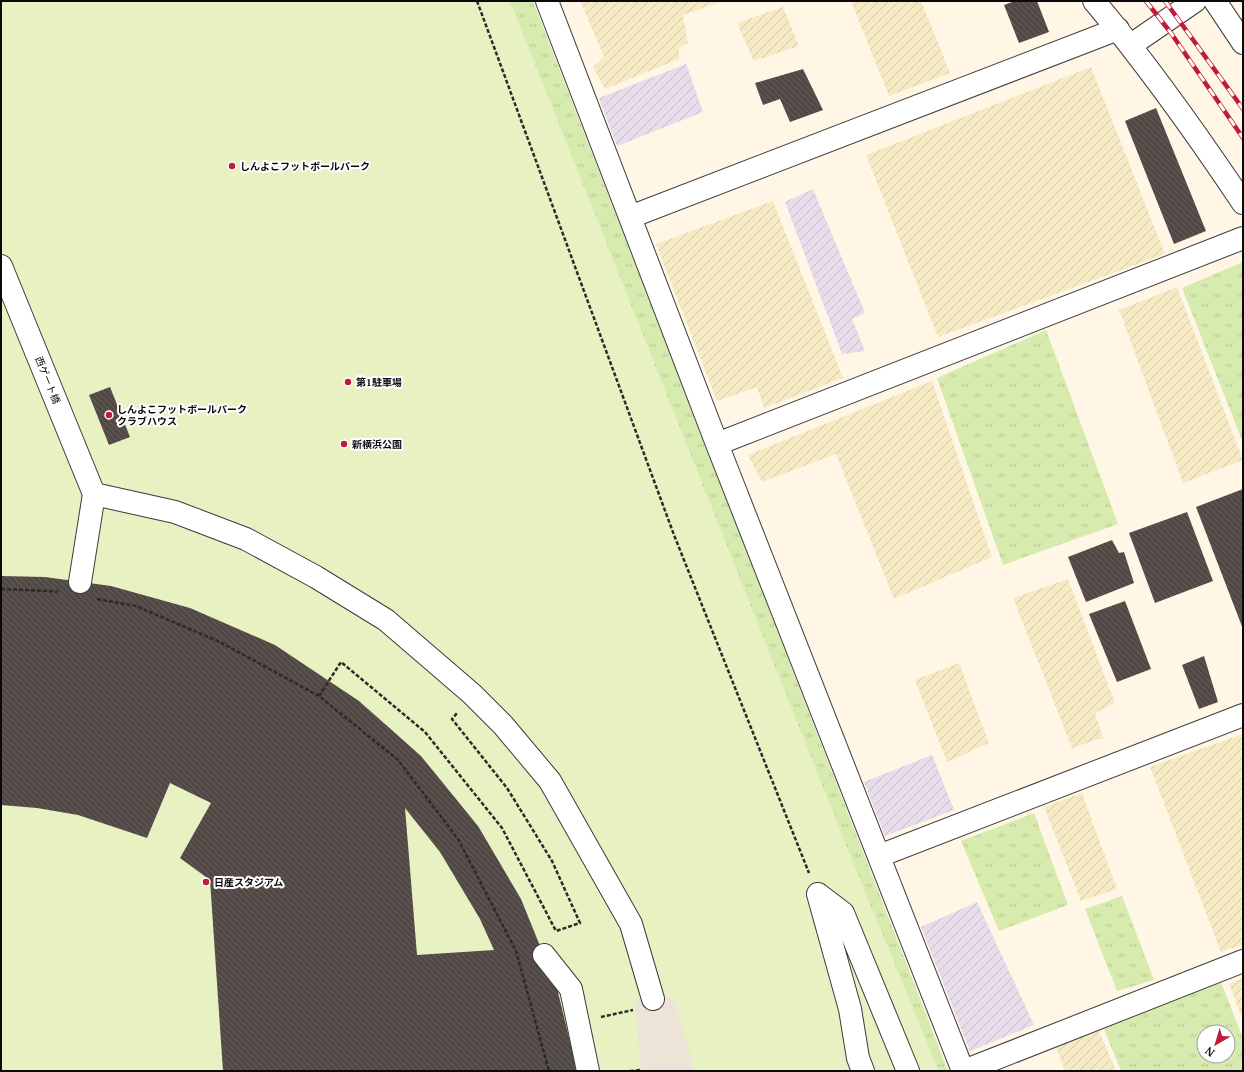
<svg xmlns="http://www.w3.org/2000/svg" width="1244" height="1072" font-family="'PT Serif','Noto Sans JP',serif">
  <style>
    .industrial { fill: url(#industrial-furrows) }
    .farmland { fill: url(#farmland-furrows) }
    .grass { fill: url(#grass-tufts); fill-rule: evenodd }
    .pitch { fill: #e8f1c1 }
    .plaza { fill: #ede4d7 }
    .building { fill: url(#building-back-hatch); fill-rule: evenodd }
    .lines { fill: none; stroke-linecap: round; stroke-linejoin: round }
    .minor-casing { stroke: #3c3c3c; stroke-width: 24 }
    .path { stroke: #2b2b2b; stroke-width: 2.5; stroke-dasharray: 4 2; stroke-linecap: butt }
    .minor { stroke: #fff; stroke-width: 22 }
    .rail-casing { stroke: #c01b3d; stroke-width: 4.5 }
    .rail { stroke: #fff; stroke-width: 3; stroke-dasharray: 9; stroke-linecap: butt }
    .poi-dot { fill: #c01b3d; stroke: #fff; stroke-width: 1.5 }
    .labels { text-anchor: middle; stroke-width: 4; stroke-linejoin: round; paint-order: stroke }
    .poi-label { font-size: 10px; font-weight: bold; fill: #090909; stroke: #fff; text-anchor: start }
    .street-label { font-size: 10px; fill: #090909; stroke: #fff }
  </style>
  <defs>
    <pattern id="industrial-furrows" width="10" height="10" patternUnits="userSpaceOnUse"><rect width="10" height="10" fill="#e6dcea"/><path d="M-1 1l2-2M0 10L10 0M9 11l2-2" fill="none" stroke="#c4bbc7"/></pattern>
    <pattern id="farmland-furrows" width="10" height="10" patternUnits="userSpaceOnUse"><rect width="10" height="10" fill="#f6eac5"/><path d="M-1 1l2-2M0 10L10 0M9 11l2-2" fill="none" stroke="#d2c7a8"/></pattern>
    <pattern id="grass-tufts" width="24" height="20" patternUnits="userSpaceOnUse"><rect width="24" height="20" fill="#d7ebae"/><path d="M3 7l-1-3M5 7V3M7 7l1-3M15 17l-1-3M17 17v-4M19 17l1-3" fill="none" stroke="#b7c894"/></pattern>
    <pattern id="building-back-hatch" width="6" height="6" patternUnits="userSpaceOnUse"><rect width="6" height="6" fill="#524845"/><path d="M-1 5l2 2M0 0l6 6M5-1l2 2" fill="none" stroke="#665e5b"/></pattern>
  </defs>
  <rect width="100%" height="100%" fill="#fff6e6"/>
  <!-- industrial -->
  <path class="industrial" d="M 686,64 L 703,112 L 617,146 L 599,98 Z
    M 813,189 L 865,313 L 852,319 L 865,351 L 842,354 L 785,202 Z
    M 932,755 L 954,810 L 885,836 L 864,782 Z
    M 977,902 L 1034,1025 L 970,1051 L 921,927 Z"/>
  <!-- farmland -->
  <path class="farmland" d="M 580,1 L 723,1 L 683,15 L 688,43 L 679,47 L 679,59 L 605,89 L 593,67 L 604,57 Z
    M 851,1 L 921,1 L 950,73 L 889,96 Z
    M 783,7 L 799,46 L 754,61 L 737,23 Z
    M 1091,67 L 1165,254 L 938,337 L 866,155 Z
    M 773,201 L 843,378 L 764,408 L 757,387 L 717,401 L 656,244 Z
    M 1177,287 L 1243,460 L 1183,483 L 1119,310 Z
    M 932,381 L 992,557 L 894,599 L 836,454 L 762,482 L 748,455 Z
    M 1068,579 L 1115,703 L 1095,713 L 1103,738 L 1072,748 L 1013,598 Z
    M 959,663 L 989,743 L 947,762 L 915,680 Z
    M 1243,734 L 1243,944 L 1221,952 L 1150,767 Z
    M 1082,793 L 1117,889 L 1081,901 L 1044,807 Z
    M 1243,978 L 1243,1020 L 1229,984 Z
    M 1099,1031 L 1116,1071 L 1065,1071 L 1056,1047 Z"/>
  <!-- grass -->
  <path class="grass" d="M 483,1 L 533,1 L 948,1071 L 915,1071 Z
    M 1243,262 L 1243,443 L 1182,288 Z
    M 1046,330 L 1118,524 L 1003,565 L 937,378 Z
    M 1034,813 L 1068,905 L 999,931 L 961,841 Z
    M 1122,896 L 1154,980 L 1117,991 L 1085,909 Z
    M 1221,982 L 1243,1039 L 1243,1071 L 1121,1071 L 1104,1029 ZM 1204,1032 L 1228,1032 L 1228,1056 L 1204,1056 Z"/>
  <!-- pitch -->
  <path class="pitch" d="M 1,1 L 510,1 L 863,887 L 939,1071 L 1,1071 Z"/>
  <!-- plaza -->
  <path class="plaza" d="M 673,997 L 695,1071 L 641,1071 L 635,1001 Z"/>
  <!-- building -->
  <path class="building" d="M 1015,1 L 1037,1 L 1049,32 L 1019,43 L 1004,5 Z
    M 803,69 L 823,110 L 790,122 L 780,99 L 763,105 L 755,83 Z
    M 1156,108 L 1206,231 L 1174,244 L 1125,121 Z
    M 110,387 L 130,437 L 109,445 L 89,395 Z
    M 1243,489 L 1242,518 L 1243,629 L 1196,507 Z
    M 1187,512 L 1213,581 L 1155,603 L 1129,533 Z
    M 1112,540 L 1119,553 L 1124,552 L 1134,583 L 1086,602 L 1068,557 Z
    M 1,576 L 45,577 L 111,586 L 190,608 L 275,645 L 359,701 L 421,756 L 478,826 L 521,899 L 557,988 L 575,1063 L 576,1071 L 223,1071 L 210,880 L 180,858 L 211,803 L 170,783 L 147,838 L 78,815 L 37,808 L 1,805 ZM 405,808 L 440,852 L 480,919 L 494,950 L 417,955 Z
    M 1125,601 L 1151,669 L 1117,682 L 1089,614 Z
    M 1204,656 L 1218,702 L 1199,709 L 1182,665 Z"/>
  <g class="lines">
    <!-- minor casing -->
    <g class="minor-casing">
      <path id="minor" d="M 547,1 L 717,444 L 963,1071
        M 1094,1 C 1148,65 1196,133 1243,203
        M 1215,1 L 1243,43
        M 1131,45 L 1195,1
        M 630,217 L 1118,29
        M 1,266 L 94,494
        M 717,444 L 1243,238
        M 80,582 L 94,494 L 175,512 L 246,539 L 316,577 L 386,620 L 472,694 L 503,725 L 550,781 L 631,924 L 653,999
        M 879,856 L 1243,715
        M 818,894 L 843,913 L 908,1071
        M 818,894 L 850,1009 L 858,1058 L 863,1071
        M 544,955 L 571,989 L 588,1071
        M 964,1071 L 1243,961"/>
    </g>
    <!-- path -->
    <path class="path" d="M 477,1 L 674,535 L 809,873
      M 1,589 L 50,591 L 58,592
      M 97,599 L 136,606 L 220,642 L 319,696 L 398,760 L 458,839 L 516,951 L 549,1071
      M 319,696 L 341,662 L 425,732 L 502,828 L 556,931 L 580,923 L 552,861 L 507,788 L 452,719 L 457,713
      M 601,1017 L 633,1010
      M 630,1071 L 641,1070"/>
    <!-- minor -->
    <use href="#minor" class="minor"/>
    <!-- rail casing -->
    <g class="rail-casing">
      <path id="rail" d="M 1146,1 L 1171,33 L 1243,138
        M 1165,1 L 1243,109"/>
    </g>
    <!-- rail -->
    <use href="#rail" class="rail"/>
  </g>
  <!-- markers -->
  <g class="poi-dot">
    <circle cx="232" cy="166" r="4"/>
    <circle cx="348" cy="382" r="4"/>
    <circle cx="109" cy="415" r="4"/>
    <circle cx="344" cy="444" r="4"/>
    <circle cx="206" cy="882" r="4"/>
  </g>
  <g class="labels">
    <!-- poi labels -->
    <g class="poi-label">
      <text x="240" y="170">しんよこフットボールパーク</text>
      <text x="356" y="386">第1駐車場</text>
      <text x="117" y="413">しんよこフットボールパーク<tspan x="117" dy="12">クラブハウス</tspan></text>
      <text x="352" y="448">新横浜公園</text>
      <text x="214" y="886">日産スタジアム</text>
    </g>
    <!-- street labels -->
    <g class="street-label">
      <text transform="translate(48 380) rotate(68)" y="4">西ゲート橋</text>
    </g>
  </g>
  <!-- border -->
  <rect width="1244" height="1072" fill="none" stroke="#090909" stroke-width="4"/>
  <!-- north arrow -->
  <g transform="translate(1216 1044) rotate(218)"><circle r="19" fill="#ffffff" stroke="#9d9d9d"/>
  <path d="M0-3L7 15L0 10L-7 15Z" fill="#c01b3d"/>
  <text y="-6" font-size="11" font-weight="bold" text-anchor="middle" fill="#090909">N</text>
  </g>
</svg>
